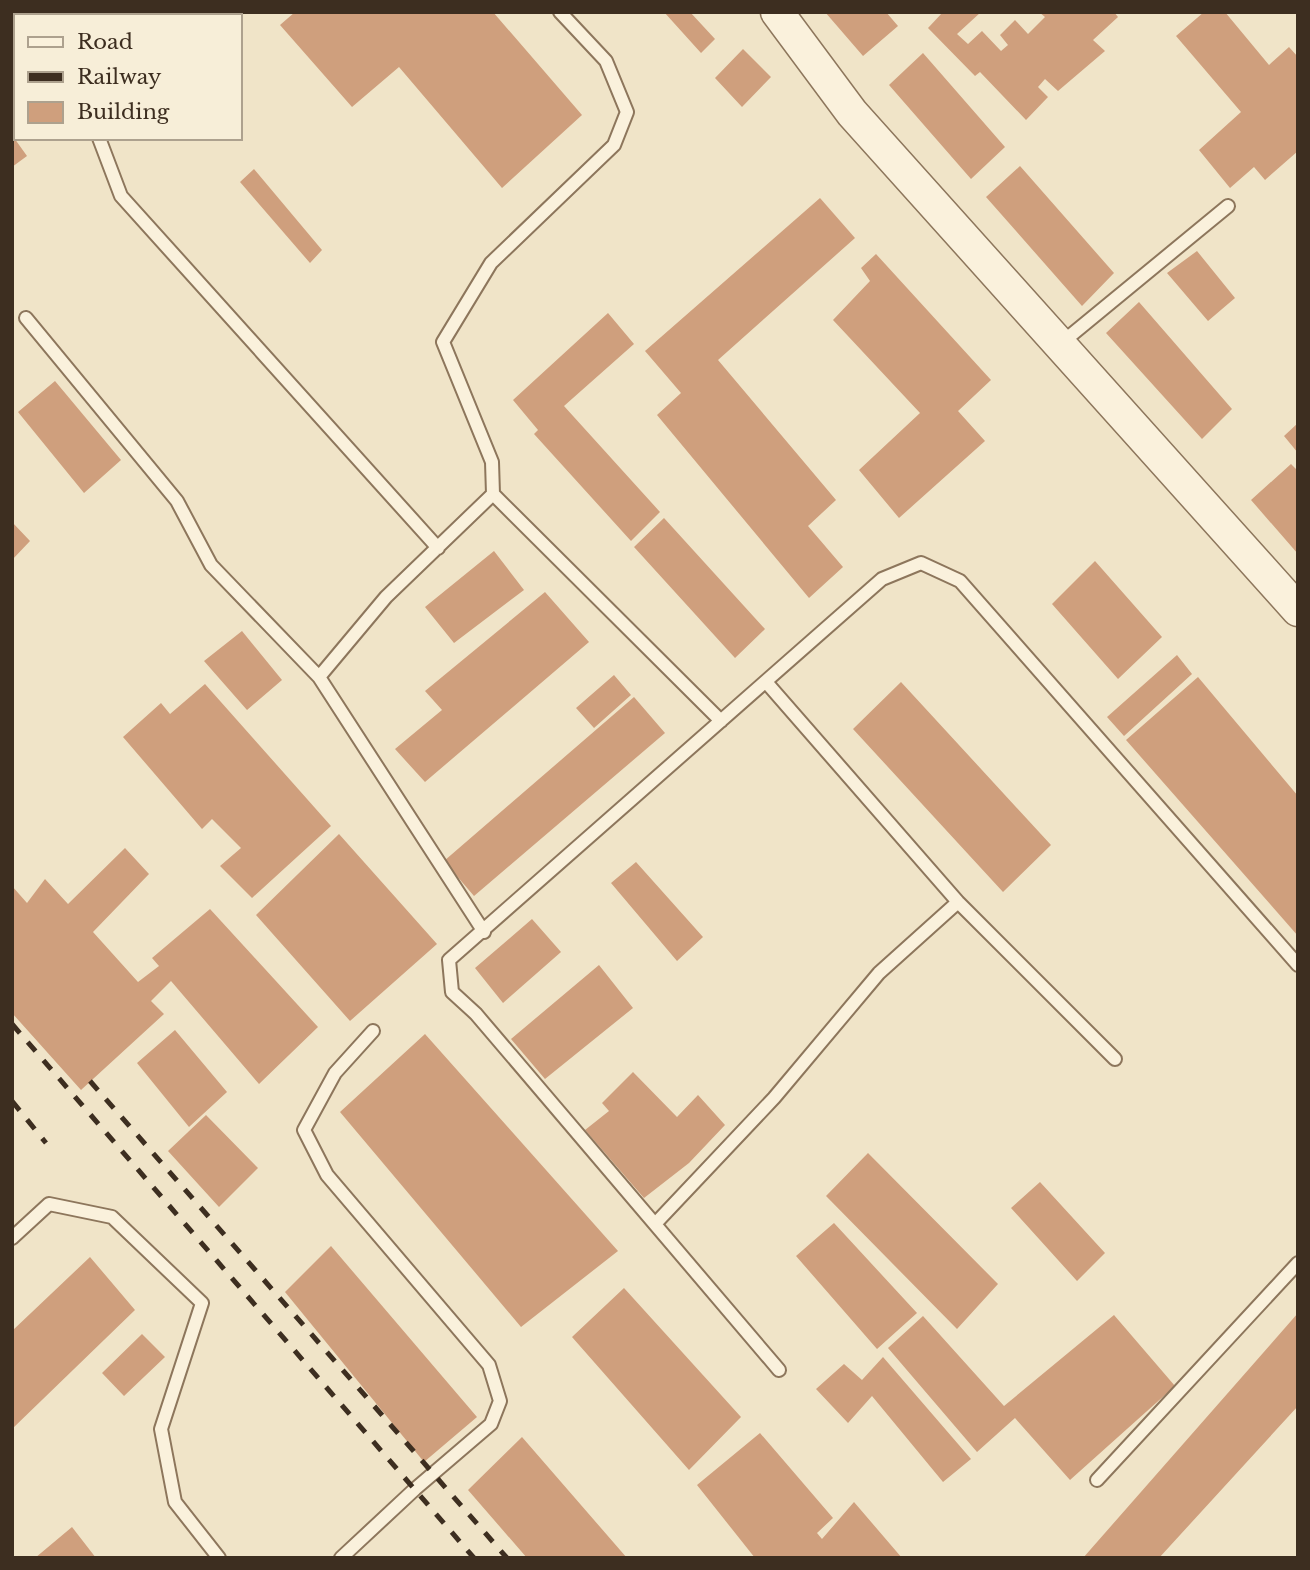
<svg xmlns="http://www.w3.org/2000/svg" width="1310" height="1570" font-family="'Libre Baskerville',serif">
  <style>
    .building { fill: #cf9f7d }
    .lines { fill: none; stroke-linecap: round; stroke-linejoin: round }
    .service-casing { stroke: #8d765c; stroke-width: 16 }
    .tertiary-casing { stroke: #8d765c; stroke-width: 35 }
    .service { stroke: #faf1dc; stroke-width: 12 }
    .tertiary { stroke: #faf1dc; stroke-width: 32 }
    .rail { stroke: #3d2e20; stroke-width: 5; stroke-dasharray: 12 12; stroke-linecap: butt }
  </style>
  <rect width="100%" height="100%" fill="#f0e4c8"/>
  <!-- building -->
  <path class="building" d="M 12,12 L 21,12 L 23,16 L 16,16 L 16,82 L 12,84 Z
    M 295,12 L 493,12 L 582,115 L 502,188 L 399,67 L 352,107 L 280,25 Z
    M 664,12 L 690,12 L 715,39 L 701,53 Z
    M 825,12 L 886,12 L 898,26 L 863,56 Z
    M 943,12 L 981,12 L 957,34 L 968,44 L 982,31 L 1001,51 L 1008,45 L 1000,35 L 1015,20 L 1028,34 L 1045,17 L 1039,12 L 1114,12 L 1118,17 L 1093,40 L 1105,51 L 1058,91 L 1045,79 L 1038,87 L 1048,97 L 1026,120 L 980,72 L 975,76 L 928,28 Z
    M 1204,12 L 1225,12 L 1269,65 L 1289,47 L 1298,57 L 1298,151 L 1265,180 L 1254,167 L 1230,188 L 1199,150 L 1241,112 L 1176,36 Z
    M 743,49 L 771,77 L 742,107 L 715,78 Z
    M 923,53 L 1005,147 L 971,179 L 889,85 Z
    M 12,135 L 27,156 L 12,167 Z
    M 1020,166 L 1114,273 L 1082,306 L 986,197 Z
    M 254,169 L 322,250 L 310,263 L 240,182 Z
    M 820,198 L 855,238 L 718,360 L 836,500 L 808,526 L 843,567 L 809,598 L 657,415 L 681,393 L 645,351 Z
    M 1197,251 L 1235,298 L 1208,321 L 1167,273 Z
    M 876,254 L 991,380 L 958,411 L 985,441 L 899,518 L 859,470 L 920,413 L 833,320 L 870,281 L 861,268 Z
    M 1139,302 L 1232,409 L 1202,439 L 1106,333 Z
    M 608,313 L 634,344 L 564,406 L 660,512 L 631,541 L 534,434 L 538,430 L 513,400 Z
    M 55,381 L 121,460 L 84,493 L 18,412 Z
    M 1298,423 L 1298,453 L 1284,436 Z
    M 1291,464 L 1298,471 L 1298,554 L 1251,500 Z
    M 664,518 L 765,629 L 735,658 L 634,547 Z
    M 12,522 L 30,541 L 12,560 Z
    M 494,551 L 524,590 L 454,643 L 425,607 Z
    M 1095,561 L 1162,637 L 1118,679 L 1052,604 Z
    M 545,592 L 589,642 L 425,782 L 395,749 L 442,710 L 425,691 Z
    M 242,631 L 282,680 L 247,710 L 204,661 Z
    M 1177,655 L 1192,674 L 1124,736 L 1107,717 Z
    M 614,675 L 631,695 L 594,728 L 576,708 Z
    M 1198,677 L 1298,796 L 1298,936 L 1126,740 Z
    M 901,682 L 1051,845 L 1003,892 L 853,729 Z
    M 205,684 L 331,826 L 252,898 L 220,866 L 241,848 L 212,819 L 202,829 L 123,737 L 161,703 L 170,714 Z
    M 634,697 L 665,733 L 474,896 L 444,861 Z
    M 339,834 L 437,944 L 350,1021 L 256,915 Z
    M 125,848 L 149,874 L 93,932 L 138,982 L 159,966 L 152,958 L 210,909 L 318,1027 L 259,1084 L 171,981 L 151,1001 L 164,1014 L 81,1090 L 12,1013 L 12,886 L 27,903 L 45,879 L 68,904 Z
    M 636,862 L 703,937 L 677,961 L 611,883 Z
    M 532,919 L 561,952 L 503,1003 L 475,968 Z
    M 599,965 L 633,1008 L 545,1079 L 511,1039 Z
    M 175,1030 L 227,1092 L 189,1127 L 137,1063 Z
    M 425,1034 L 618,1251 L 521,1327 L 340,1112 Z
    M 633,1072 L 677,1117 L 698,1095 L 725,1125 L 689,1163 L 644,1198 L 585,1130 L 609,1111 L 602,1103 Z
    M 206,1115 L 258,1168 L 219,1207 L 168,1151 Z
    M 868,1153 L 998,1284 L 957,1329 L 826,1196 Z
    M 1040,1182 L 1105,1253 L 1077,1281 L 1011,1208 Z
    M 834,1223 L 917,1313 L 877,1349 L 796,1256 Z
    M 331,1246 L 477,1417 L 424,1462 L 285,1292 Z
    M 90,1257 L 135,1310 L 12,1429 L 12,1331 Z
    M 624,1288 L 741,1417 L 689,1470 L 572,1337 Z
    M 1298,1313 L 1298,1406 L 1159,1558 L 1083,1558 Z
    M 1114,1315 L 1175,1386 L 1070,1480 L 1015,1418 L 977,1452 L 888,1348 L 923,1316 L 1004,1406 Z
    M 142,1334 L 165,1357 L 124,1396 L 102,1373 Z
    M 883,1357 L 971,1459 L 943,1482 L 872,1396 L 848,1423 L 816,1389 L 844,1364 L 862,1380 Z
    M 760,1433 L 833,1518 L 817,1533 L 822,1539 L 854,1502 L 902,1558 L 755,1558 L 697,1485 Z
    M 522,1437 L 627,1558 L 527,1558 L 468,1490 Z
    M 72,1527 L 96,1558 L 35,1558 Z"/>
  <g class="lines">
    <!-- service casing -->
    <g class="service-casing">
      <path id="service" d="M 41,12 L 42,16
        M 99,138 L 121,196 L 438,548
        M 26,318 L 177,501 L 211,565 L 319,677 L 484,932
        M 1059,345 L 1228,206
        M 493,494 L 721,721
        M 319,677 L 386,597 L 493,494 L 492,462 L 443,342 L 491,263 L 614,145 L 627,112 L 606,61 L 560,12
        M 766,682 L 958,902 L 1115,1059
        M 655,1224 L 774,1098 L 879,973 L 958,902
        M 12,1238 L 49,1204 L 112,1217 L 202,1303 L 161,1429 L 175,1502 L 219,1558
        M 779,1370 L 476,1014 L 452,992 L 449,960 L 882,579 L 921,563 L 960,581 L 1298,965
        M 1097,1480 L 1298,1263
        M 341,1558 L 415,1489 L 491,1424 L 500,1401 L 489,1365 L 327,1175 L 304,1130 L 335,1073 L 373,1031"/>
    </g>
    <!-- tertiary casing -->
    <g class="tertiary-casing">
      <path id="tertiary" d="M 777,12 L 852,113 L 1298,610"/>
    </g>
    <!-- service -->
    <use href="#service" class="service"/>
    <!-- tertiary -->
    <use href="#tertiary" class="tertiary"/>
    <!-- rail -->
    <path class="rail" d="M 12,1024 L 474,1558
      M 90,1081 L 507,1558
      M 12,1101 L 46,1143"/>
  </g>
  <!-- border -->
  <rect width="1310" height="1570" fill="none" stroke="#3d2e20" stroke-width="28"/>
  <!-- legend -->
  <rect x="14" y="14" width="228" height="126" fill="#f7eed8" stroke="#ada18e" stroke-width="2"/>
  <rect x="28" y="37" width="35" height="10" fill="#faf1dc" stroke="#ada18e" stroke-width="2"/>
  <text x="77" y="49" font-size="21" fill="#3d2e20">Road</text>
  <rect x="28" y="72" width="35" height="10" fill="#3d2e20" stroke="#ada18e" stroke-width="2"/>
  <text x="77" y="84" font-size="21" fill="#3d2e20">Railway</text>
  <rect x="28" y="102" width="35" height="21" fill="#cf9f7d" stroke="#ada18e" stroke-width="2"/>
  <text x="77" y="119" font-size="21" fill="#3d2e20">Building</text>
</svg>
